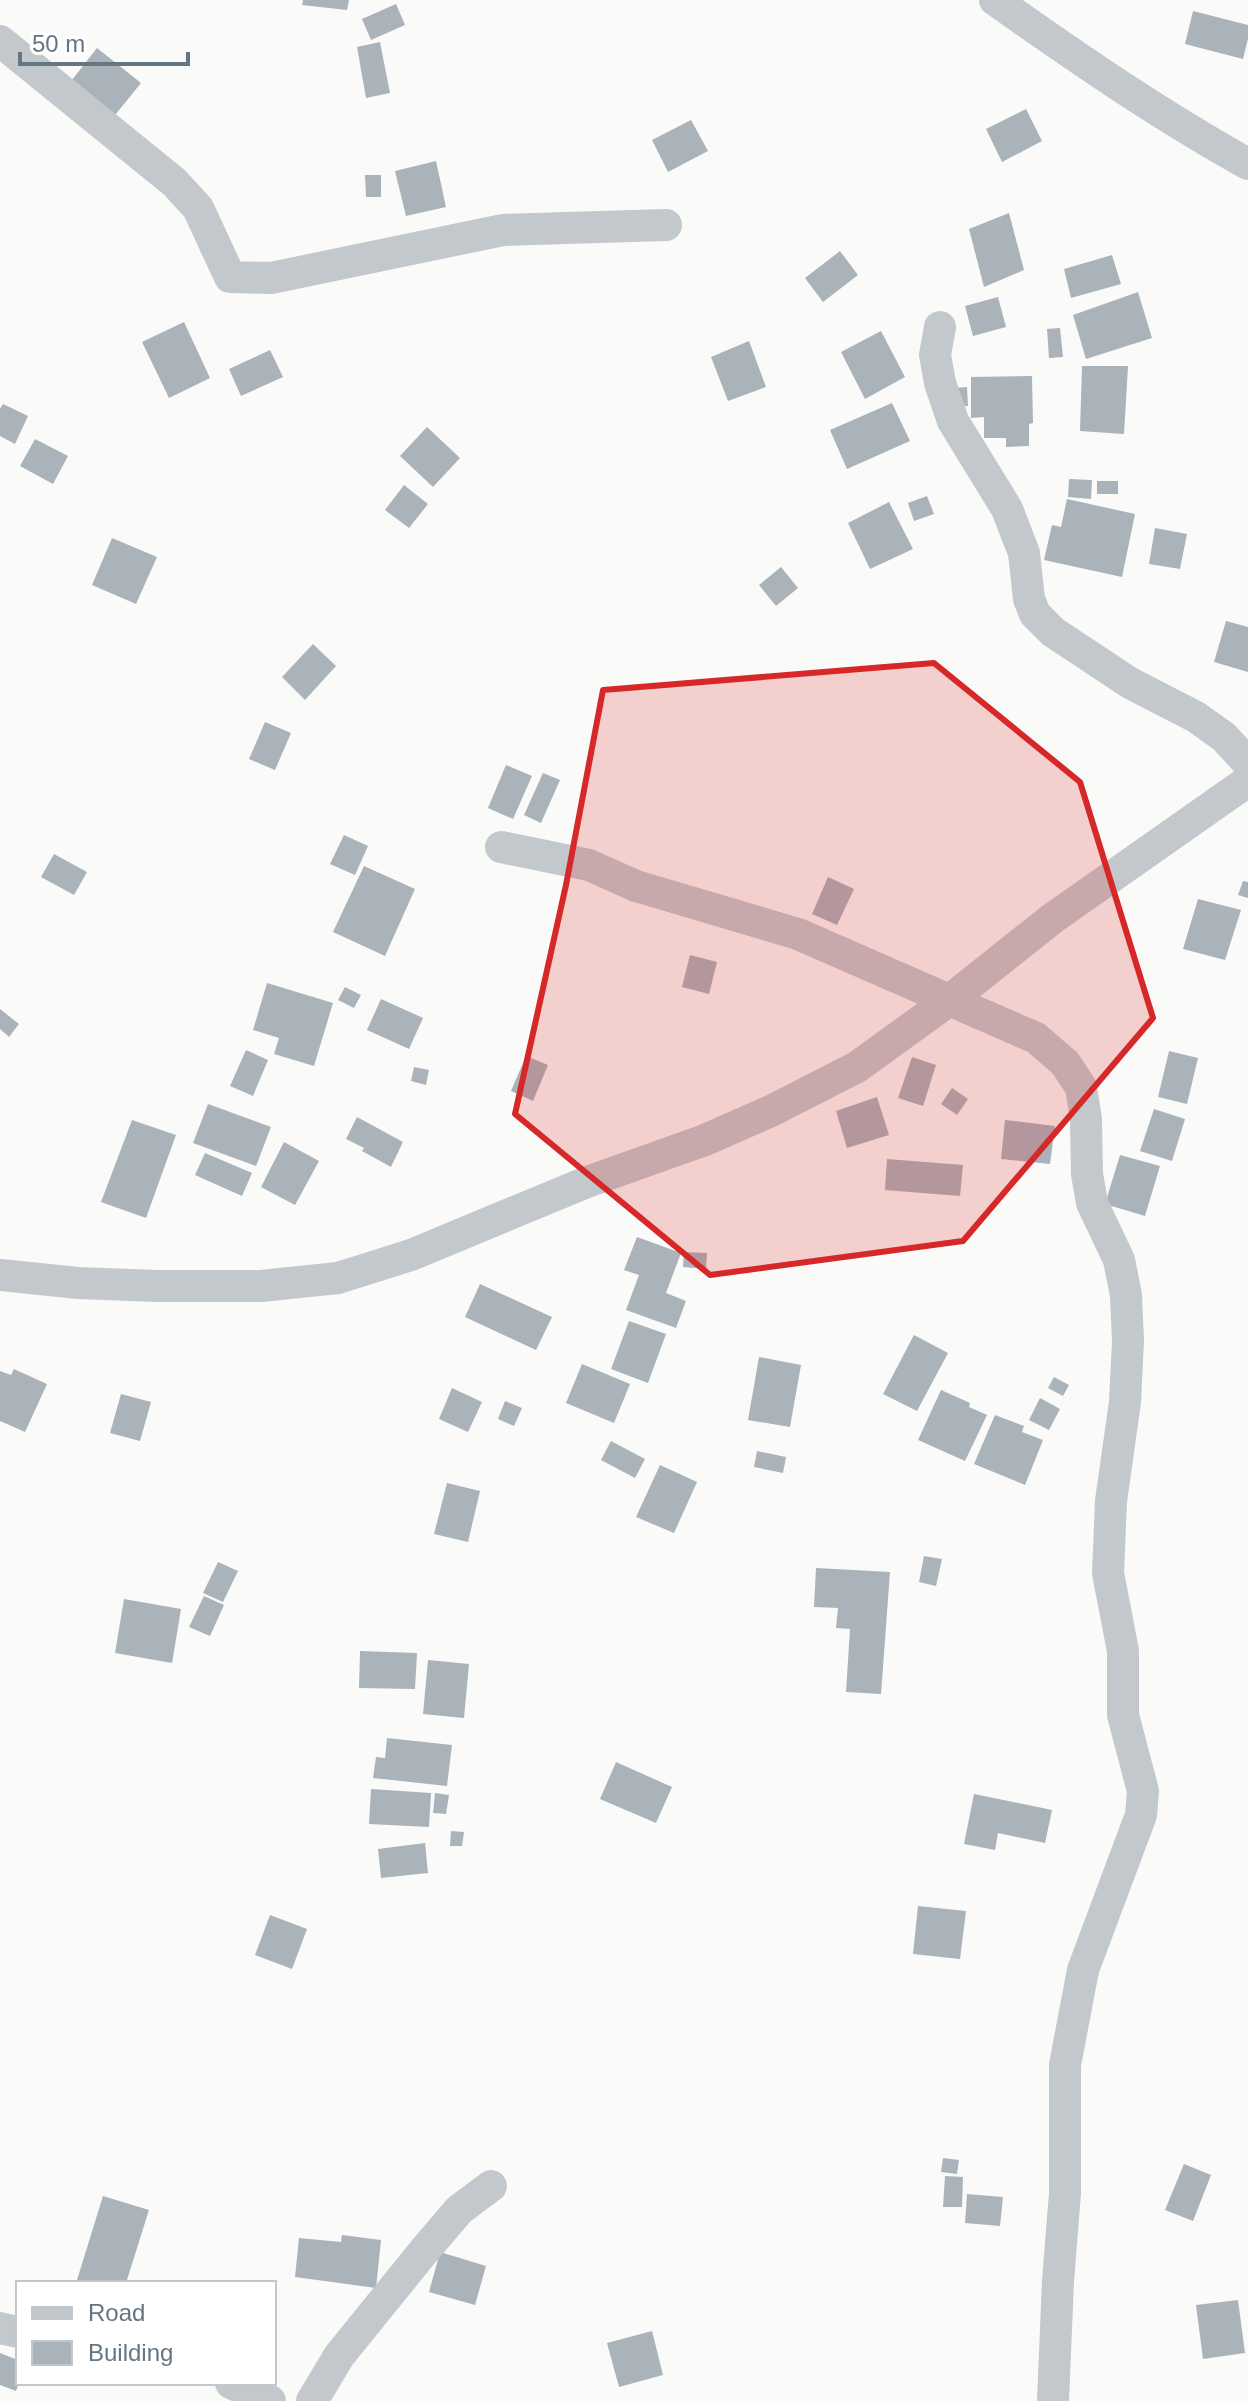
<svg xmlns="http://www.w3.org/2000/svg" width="1248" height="2401" font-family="Arial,sans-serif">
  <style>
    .building { fill: #aab3b9 }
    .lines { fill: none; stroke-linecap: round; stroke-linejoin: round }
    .minor { stroke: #c3c8cc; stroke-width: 32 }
    .marked { fill: #d62828; fill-opacity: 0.2; stroke: #d62828; stroke-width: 6; stroke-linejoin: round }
  </style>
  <rect width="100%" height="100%" fill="#fafaf8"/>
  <!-- building -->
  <path class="building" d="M 303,0 L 349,0 L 347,10 L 302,5 Z
    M 396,4 L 405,25 L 371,40 L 362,19 Z
    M 1193,11 L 1248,25 L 1248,39 L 1243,59 L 1185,44 Z
    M 380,42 L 390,93 L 366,98 L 357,47 Z
    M 97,48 L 141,83 L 111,120 L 68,85 Z
    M 1026,109 L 1042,141 L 1002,162 L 986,129 Z
    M 691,120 L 708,151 L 668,172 L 652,140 Z
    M 436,161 L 446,207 L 406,216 L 395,171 Z
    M 365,175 L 381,175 L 381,197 L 366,197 Z
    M 1009,213 L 1024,270 L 984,287 L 969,229 Z
    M 840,251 L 858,275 L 823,302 L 805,278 Z
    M 1112,255 L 1121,284 L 1071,298 L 1064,269 Z
    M 1138,292 L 1152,338 L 1086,359 L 1073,315 Z
    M 998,297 L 1006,327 L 973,336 L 965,306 Z
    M 184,322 L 210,378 L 169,398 L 142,342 Z
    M 1060,328 L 1063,357 L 1049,358 L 1047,329 Z
    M 881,331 L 905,377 L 865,399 L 841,352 Z
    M 749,341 L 766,387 L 728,401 L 711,357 Z
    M 270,350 L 283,377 L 241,396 L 229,369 Z
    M 1082,366 L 1128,366 L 1124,434 L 1080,431 Z
    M 1032,376 L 1033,423 L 1029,424 L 1029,446 L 1006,447 L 1006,438 L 984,438 L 984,417 L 971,418 L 971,377 Z
    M 967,387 L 968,406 L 953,406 L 952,388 Z
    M 892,403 L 910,441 L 847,469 L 830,430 Z
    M 3,404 L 28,416 L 15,444 L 0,436 L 0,409 Z
    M 427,427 L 460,458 L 433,487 L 400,456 Z
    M 35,439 L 68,456 L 53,484 L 20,466 Z
    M 1069,479 L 1092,480 L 1091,499 L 1068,497 Z
    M 1097,481 L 1118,481 L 1118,494 L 1097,494 Z
    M 404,485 L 428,504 L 409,528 L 385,510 Z
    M 927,496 L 934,514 L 914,521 L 908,503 Z
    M 1067,499 L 1135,514 L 1122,577 L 1044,560 L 1052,525 L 1061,527 Z
    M 889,502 L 913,549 L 870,569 L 848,523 Z
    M 1155,528 L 1187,534 L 1180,569 L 1149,564 Z
    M 112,538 L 157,557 L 136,604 L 92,585 Z
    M 781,567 L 798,588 L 776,606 L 759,585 Z
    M 1226,621 L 1248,627 L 1248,672 L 1214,662 Z
    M 313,644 L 336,666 L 305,700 L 282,677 Z
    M 265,722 L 291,733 L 275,770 L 249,759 Z
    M 506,765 L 532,776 L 513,819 L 488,808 Z
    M 543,773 L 560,780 L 541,823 L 524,815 Z
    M 344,835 L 368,846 L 355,875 L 330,864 Z
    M 54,854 L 87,872 L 74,895 L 41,877 Z
    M 364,866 L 415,889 L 385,956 L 333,932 Z
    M 828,877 L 854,889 L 837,925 L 812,914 Z
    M 1243,881 L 1248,882 L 1248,898 L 1238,895 Z
    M 1198,899 L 1241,910 L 1225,960 L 1183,949 Z
    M 690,955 L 717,962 L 709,994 L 682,987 Z
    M 267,983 L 333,1003 L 314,1066 L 274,1054 L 279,1038 L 253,1030 Z
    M 345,987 L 361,995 L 354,1008 L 338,1000 Z
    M 381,999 L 423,1018 L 409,1049 L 367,1030 Z
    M 0,1009 L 19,1024 L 9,1037 L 0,1029 Z
    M 246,1050 L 268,1060 L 253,1096 L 230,1086 Z
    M 1169,1051 L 1198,1058 L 1187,1104 L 1158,1097 Z
    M 526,1056 L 548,1065 L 533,1101 L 511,1091 Z
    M 912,1057 L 936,1065 L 923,1106 L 898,1098 Z
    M 414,1067 L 429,1070 L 426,1085 L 411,1081 Z
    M 952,1088 L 968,1099 L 957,1115 L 941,1104 Z
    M 877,1097 L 889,1135 L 847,1148 L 836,1111 Z
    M 208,1104 L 271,1127 L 256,1166 L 193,1143 Z
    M 1154,1109 L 1185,1119 L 1172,1161 L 1140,1151 Z
    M 357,1117 L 403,1142 L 391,1167 L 362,1151 L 364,1148 L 346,1139 Z
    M 132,1120 L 176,1135 L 146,1218 L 101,1202 Z
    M 1005,1120 L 1055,1126 L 1050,1164 L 1001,1159 Z
    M 284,1142 L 319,1161 L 295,1205 L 261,1187 Z
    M 205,1153 L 252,1173 L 242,1196 L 195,1175 Z
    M 1120,1155 L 1160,1166 L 1145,1216 L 1105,1204 Z
    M 887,1159 L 963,1165 L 960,1196 L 885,1190 Z
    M 637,1237 L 681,1253 L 666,1293 L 686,1301 L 676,1328 L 626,1310 L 639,1275 L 624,1270 Z
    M 684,1252 L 707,1253 L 706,1269 L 683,1267 Z
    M 480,1284 L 552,1317 L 536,1350 L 465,1317 Z
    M 629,1321 L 666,1334 L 648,1383 L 611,1369 Z
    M 914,1335 L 948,1353 L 917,1411 L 883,1394 Z
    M 759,1357 L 801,1365 L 790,1427 L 748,1420 Z
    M 582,1364 L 630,1384 L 614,1423 L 566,1403 Z
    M 14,1369 L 47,1384 L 25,1432 L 0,1421 L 0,1371 L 11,1375 Z
    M 1054,1377 L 1069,1385 L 1063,1396 L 1048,1388 Z
    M 452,1388 L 482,1402 L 468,1432 L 439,1419 Z
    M 941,1390 L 970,1403 L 969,1407 L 987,1415 L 965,1461 L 918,1440 Z
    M 121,1394 L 151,1402 L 140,1441 L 110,1433 Z
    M 1040,1398 L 1060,1409 L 1049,1430 L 1029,1420 Z
    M 505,1401 L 522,1408 L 514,1426 L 498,1419 Z
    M 995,1415 L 1024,1426 L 1022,1432 L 1043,1440 L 1025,1485 L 974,1464 Z
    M 611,1441 L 645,1459 L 635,1478 L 601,1460 Z
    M 757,1451 L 786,1457 L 783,1473 L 754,1467 Z
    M 660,1465 L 697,1482 L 674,1533 L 636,1517 Z
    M 447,1483 L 480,1491 L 468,1542 L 434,1534 Z
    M 924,1556 L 942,1559 L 936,1586 L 919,1582 Z
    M 218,1562 L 238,1571 L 223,1602 L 203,1593 Z
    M 816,1568 L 890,1572 L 881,1694 L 846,1692 L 850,1629 L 836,1628 L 838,1608 L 814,1607 Z
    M 204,1596 L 224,1605 L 210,1636 L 189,1627 Z
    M 124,1599 L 181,1609 L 172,1663 L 115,1653 Z
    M 360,1651 L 417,1653 L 415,1689 L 359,1688 Z
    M 428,1660 L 469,1664 L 464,1718 L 423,1714 Z
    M 387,1738 L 452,1745 L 447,1786 L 373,1778 L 376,1757 L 385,1758 Z
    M 616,1762 L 672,1787 L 656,1823 L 600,1799 Z
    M 371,1789 L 431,1793 L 429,1827 L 369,1824 Z
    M 435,1793 L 449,1795 L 446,1814 L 433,1813 Z
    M 974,1794 L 1052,1810 L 1045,1843 L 998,1833 L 995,1850 L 964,1844 Z
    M 451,1831 L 464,1832 L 462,1846 L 450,1846 Z
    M 425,1843 L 428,1873 L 381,1878 L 378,1849 Z
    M 918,1906 L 966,1911 L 960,1959 L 913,1954 Z
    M 270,1915 L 307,1929 L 292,1969 L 255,1955 Z
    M 943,2158 L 959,2160 L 957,2174 L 941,2172 Z
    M 1184,2164 L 1211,2175 L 1193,2221 L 1165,2210 Z
    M 945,2176 L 963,2177 L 962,2207 L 943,2207 Z
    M 967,2194 L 1003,2197 L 1000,2226 L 965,2223 Z
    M 103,2196 L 149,2210 L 126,2283 L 87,2283 L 77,2280 Z
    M 342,2235 L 381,2240 L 376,2288 L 295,2277 L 299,2238 L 341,2242 Z
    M 440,2252 L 486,2266 L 475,2305 L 429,2292 Z
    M 1238,2300 L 1245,2353 L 1203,2359 L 1196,2305 Z
    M 652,2331 L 663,2375 L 619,2387 L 607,2343 Z
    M 0,2353 L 18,2360 L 19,2383 L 16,2391 L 0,2385 Z"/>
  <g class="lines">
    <!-- minor -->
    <path class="minor" d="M 995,0 C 1077,58 1160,115 1248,164
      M 0,41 L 174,182 L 198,208 L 230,277 L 271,278 L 503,230 L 666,225
      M 940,327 L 935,355 L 940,383 L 953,421 L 1007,509 L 1024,553 L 1029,599 L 1035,614 L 1053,632 L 1130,683 L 1196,717 L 1224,737 L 1248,763
      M 501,847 L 589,865 L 636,886 L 798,934 L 1036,1038 L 1065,1063 L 1081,1087 L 1086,1119 L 1087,1174 L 1092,1203 L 1119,1260 L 1126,1295 L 1128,1341 L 1125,1402 L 1111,1501 L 1108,1573 L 1123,1651 L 1123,1715 L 1143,1791 L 1141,1815 L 1083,1970 L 1065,2065 L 1065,2193 L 1058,2281 L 1053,2401
      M 0,1275 L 78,1283 L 157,1286 L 261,1286 L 338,1278 L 411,1255 L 587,1182 L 705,1140 L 771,1111 L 857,1067 L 951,999 L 1053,918 L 1248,781
      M 0,2328 L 18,2332
      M 231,2383 L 270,2401
      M 312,2401 L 339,2356 L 424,2251 L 459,2210 L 491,2186"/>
  </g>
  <!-- marked area -->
  <path class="marked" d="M 934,663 L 1080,782 L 1153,1018 L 963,1241 L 710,1275 L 515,1114 L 566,885 L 603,690 Z"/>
  <!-- legend -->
  <rect x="16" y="2281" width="260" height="104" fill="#ffffff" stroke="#c1c8cd" stroke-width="2"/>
  <rect x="32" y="2307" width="40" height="12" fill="#c3c8cc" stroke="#c1c8cd" stroke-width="2"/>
  <text x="88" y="2321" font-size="24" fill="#657683">Road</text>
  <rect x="32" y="2341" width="40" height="24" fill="#aab3b9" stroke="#c1c8cd" stroke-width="2"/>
  <text x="88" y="2361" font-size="24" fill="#657683">Building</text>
  <!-- scale -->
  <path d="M20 52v12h168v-12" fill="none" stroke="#657683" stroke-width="4"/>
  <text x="32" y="52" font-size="24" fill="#657683" stroke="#ffffff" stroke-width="6" paint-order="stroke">50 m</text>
</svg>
